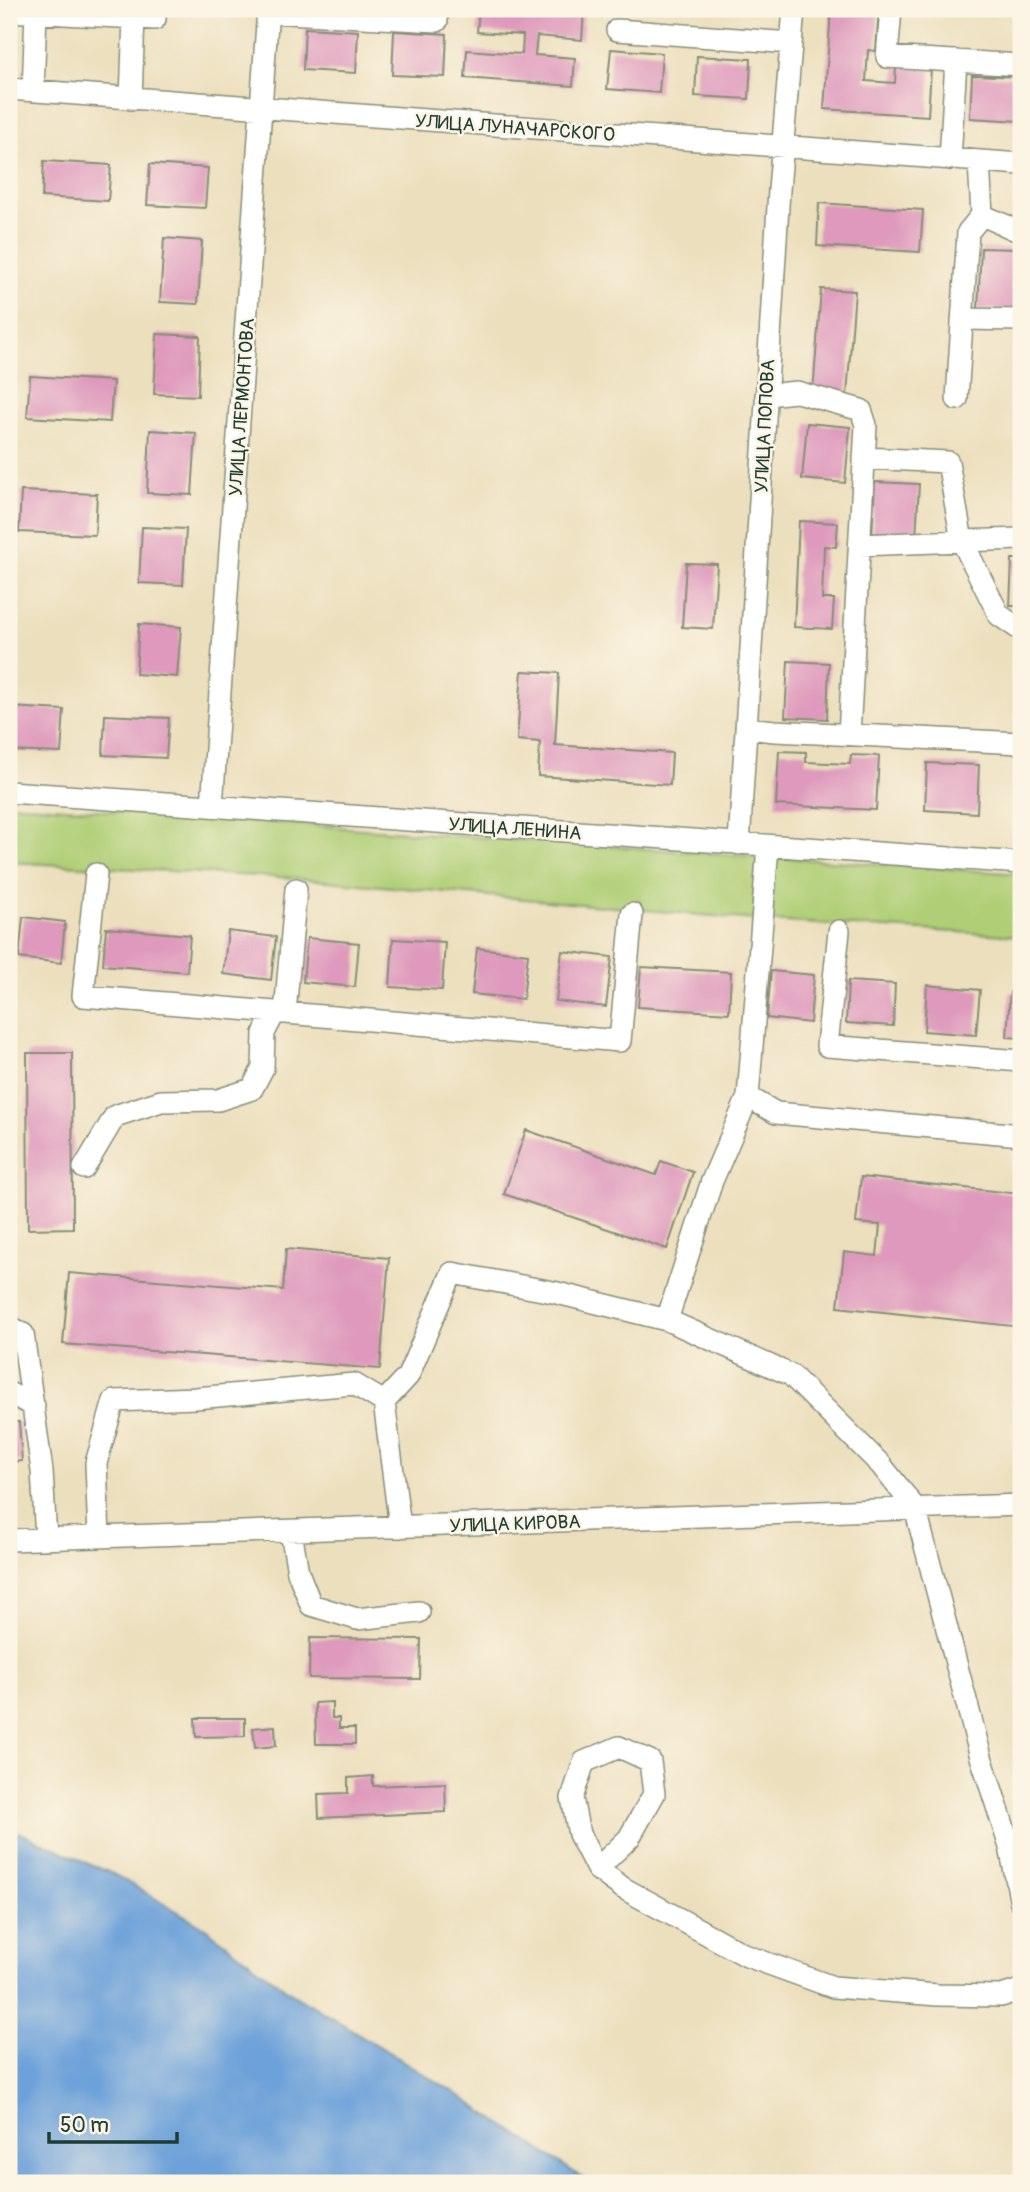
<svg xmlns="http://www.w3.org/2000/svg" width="1030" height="2192" font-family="Pangolin,sans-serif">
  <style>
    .green { fill: #afce75; stroke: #678654; stroke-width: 2 }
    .water { fill: #6da1d9; stroke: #466f86; stroke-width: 2 }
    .building { fill: #de99bc }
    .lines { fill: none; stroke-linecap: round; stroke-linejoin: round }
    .minor-casing { stroke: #868e78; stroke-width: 24 }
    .minor { stroke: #fff; stroke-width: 21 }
    .labels { text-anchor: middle; stroke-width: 5; stroke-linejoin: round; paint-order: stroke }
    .street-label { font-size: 19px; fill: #1f3d34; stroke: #fcf5e5 }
  </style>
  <rect width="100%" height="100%" fill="#fcf5e5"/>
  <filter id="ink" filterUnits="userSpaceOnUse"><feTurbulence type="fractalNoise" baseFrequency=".0143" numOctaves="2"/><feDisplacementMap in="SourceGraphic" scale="14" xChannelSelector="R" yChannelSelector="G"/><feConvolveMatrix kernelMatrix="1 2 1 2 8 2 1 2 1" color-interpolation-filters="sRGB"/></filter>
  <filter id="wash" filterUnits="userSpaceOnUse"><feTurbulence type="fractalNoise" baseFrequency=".00686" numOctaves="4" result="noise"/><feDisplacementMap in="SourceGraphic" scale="28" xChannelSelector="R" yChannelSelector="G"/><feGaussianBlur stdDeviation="1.57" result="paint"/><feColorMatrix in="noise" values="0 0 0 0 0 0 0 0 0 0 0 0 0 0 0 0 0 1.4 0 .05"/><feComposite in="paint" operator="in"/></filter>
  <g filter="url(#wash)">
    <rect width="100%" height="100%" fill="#ecdfbd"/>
    <!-- green -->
    <path class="green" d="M 9,804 L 761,857 L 755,920 L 294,878 L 9,862 Z
      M 773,857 L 1021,874 L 1021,936 L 770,921 Z"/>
    <!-- water -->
    <path class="water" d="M 9,1828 L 115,1875 L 204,1927 L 290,1992 L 454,2092 L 590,2183 L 9,2183 Z"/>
    <g id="blocks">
      <!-- building -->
      <path class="building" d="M 479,9 L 584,9 L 582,40 L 537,36 L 535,55 L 575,58 L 573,86 L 465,78 L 467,50 L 522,54 L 523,35 L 477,32 Z
        M 831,9 L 879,9 L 876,51 L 868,50 L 866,81 L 895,83 L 896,67 L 931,69 L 928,116 L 824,109 Z
        M 305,28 L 358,31 L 356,73 L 303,70 Z
        M 394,31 L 447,34 L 445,77 L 392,75 Z
        M 611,49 L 662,53 L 659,93 L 607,89 Z
        M 697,56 L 751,59 L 749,99 L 695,96 Z
        M 972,75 L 1021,77 L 1021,121 L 970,118 Z
        M 44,161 L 111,165 L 108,201 L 42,197 Z
        M 150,164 L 208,168 L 205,208 L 147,205 Z
        M 819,203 L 923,210 L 920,252 L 817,246 Z
        M 164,238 L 202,241 L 198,304 L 160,302 Z
        M 981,248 L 1019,249 L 1018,273 L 1021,273 L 1021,311 L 978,309 Z
        M 821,289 L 855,291 L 847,395 L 813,393 Z
        M 157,334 L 200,336 L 198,396 L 154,394 Z
        M 30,376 L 113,381 L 110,422 L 27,417 Z
        M 807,423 L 850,427 L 845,483 L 802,479 Z
        M 150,430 L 196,433 L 192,495 L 147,493 Z
        M 875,482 L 919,484 L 916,539 L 872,536 Z
        M 21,491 L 97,494 L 95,535 L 19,532 Z
        M 799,521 L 838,523 L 836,547 L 824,546 L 822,599 L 834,599 L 832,629 L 794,627 Z
        M 142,527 L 186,529 L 183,585 L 139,583 Z
        M 1012,559 L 1021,559 L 1021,606 L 1010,606 Z
        M 686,563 L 717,564 L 713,629 L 682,627 Z
        M 139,624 L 181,627 L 177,677 L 136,674 Z
        M 788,661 L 829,663 L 827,719 L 785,717 Z
        M 522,671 L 559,673 L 555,745 L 672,753 L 670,785 L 538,776 L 540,742 L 517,740 Z
        M 9,707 L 64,710 L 61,753 L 9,751 Z
        M 105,715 L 169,718 L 166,758 L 103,755 Z
        M 779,751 L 806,752 L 806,762 L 850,764 L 851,755 L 879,756 L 876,810 L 776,805 Z
        M 927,763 L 979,765 L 977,813 L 925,810 Z
        M 23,917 L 65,922 L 61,963 L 19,958 Z
        M 106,928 L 190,935 L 187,972 L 103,965 Z
        M 228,931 L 276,937 L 271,980 L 223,974 Z
        M 307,938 L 359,943 L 355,987 L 303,982 Z
        M 393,939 L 445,942 L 442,990 L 390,987 Z
        M 477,948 L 528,954 L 523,999 L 472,994 Z
        M 562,951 L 612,957 L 606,1007 L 556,1001 Z
        M 641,967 L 731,972 L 729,1013 L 638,1007 Z
        M 771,971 L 814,975 L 810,1023 L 767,1018 Z
        M 848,981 L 895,984 L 893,1026 L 846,1023 Z
        M 927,985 L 980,990 L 976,1035 L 924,1031 Z
        M 1010,992 L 1021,992 L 1021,1038 L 1007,1037 Z
        M 27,1053 L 72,1053 L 73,1228 L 28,1229 Z
        M 526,1130 L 656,1175 L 661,1161 L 693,1172 L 667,1249 L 504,1194 Z
        M 861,1177 L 1021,1194 L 1021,1327 L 838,1307 L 844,1252 L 877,1256 L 880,1225 L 856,1223 Z
        M 286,1249 L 389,1258 L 380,1369 L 63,1344 L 69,1273 L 283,1290 Z
        M 9,1422 L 19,1422 L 22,1461 L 9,1462 Z
        M 310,1638 L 421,1639 L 420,1679 L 309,1678 Z
        M 332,1702 L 332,1718 L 339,1718 L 339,1728 L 355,1728 L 355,1744 L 316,1744 L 315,1703 Z
        M 195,1718 L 245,1718 L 245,1736 L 196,1737 Z
        M 275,1726 L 276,1746 L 255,1748 L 253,1728 Z
        M 373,1776 L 373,1786 L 445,1783 L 446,1812 L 319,1818 L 318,1794 L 348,1793 L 348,1778 Z"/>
    </g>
  </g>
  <g filter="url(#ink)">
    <use href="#blocks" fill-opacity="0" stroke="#868e78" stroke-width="2"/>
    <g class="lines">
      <!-- minor casing -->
      <g class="minor-casing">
        <path id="minor" d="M 891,9 L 887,57 L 1021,65
          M 9,11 L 155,19 L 155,9
          M 268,12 L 437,21
          M 617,30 L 791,43
          M 9,89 L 1021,164
          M 33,91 L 36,12
          M 131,99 L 134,17
          M 950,159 L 956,61
          M 982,215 L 1016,230 L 1021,230
          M 962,319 L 1021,320
          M 766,395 L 797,392 L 861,410 L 866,425 L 849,735
          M 957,399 L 968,232 L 982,215 L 979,161
          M 1021,539 L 962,541 L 999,615 L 1021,630
          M 860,545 L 962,541 L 948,462 L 864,458
          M 746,728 L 775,731 L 1021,743
          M 9,792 L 1021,863
          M 212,806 L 268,9
          M 739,844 L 779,190 L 794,9
          M 768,846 L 748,1097 L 712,1181 L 667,1320 L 791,1375 L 881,1465 L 915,1508 L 981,1757 L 1010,1847 L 1021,1903
          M 96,874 L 83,996 L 620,1041 L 632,914
          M 839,931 L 827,1046 L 1021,1061
          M 285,1013 L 296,889
          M 748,1097 L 776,1113 L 1021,1135
          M 84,1168 L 115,1116 L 161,1101 L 218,1100 L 252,1089 L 263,1068 L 264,1033 L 275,1012
          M 9,1326 L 23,1334 L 42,1471 L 46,1539
          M 9,1393 L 34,1406
          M 384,1402 L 400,1527
          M 291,1532 L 298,1572 L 311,1605 L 357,1619 L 419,1612
          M 99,1537 L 96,1463 L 114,1401 L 196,1398 L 354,1384 L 384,1402 L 408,1376 L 452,1273 L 553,1292 L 667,1320
          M 9,1540 L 1021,1505
          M 597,1869 L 629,1838 L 654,1794 L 650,1761 L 619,1747 L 584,1762 L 572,1798 L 579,1834 L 597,1869 L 623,1888 L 747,1956 L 833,1987 L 938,1995 L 1001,1996 L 1021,1990"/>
      </g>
      <!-- minor -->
      <use href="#minor" class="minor"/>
    </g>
  </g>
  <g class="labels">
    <!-- street labels -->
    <g class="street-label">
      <text transform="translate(515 127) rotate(4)" y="7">УЛИЦА ЛУНАЧАРСКОГО</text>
      <text transform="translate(241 407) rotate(-86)" y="7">УЛИЦА ЛЕРМОНТОВА</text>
      <text transform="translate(764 426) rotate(-87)" y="7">УЛИЦА ПОПОВА</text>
      <text transform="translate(515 828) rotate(4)" y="7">УЛИЦА ЛЕНИНА</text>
      <text transform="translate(515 1523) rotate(-2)" y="7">УЛИЦА КИРОВА</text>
    </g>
  </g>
  <!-- margin -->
  <rect width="1030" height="2192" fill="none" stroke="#fcf5e5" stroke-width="35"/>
  <!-- scale -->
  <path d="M49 2132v10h128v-10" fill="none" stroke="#1f3d34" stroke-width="3.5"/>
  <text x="60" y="2132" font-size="21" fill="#1f3d34" stroke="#fcf5e5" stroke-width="5" paint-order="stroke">50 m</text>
</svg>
